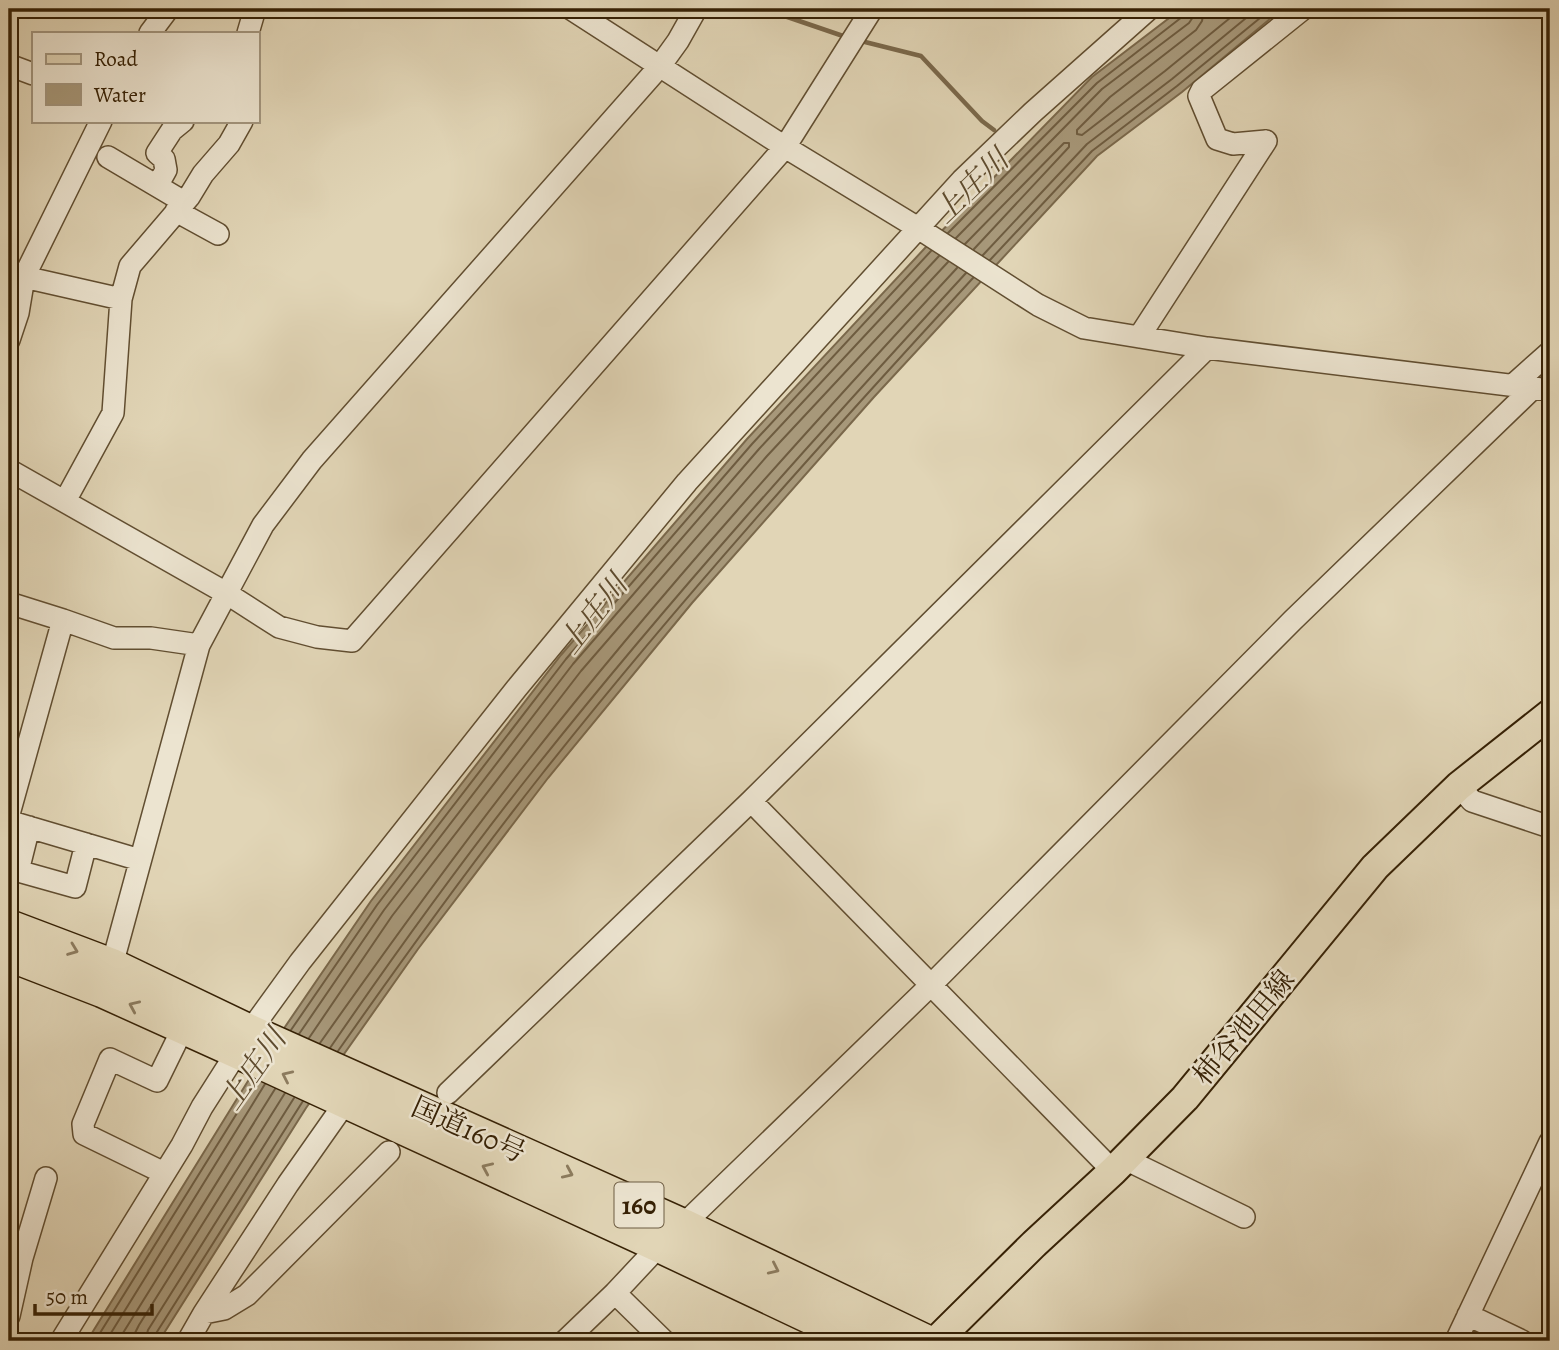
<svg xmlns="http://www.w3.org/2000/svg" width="1559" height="1350" font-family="Alegreya,'Noto Serif JP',serif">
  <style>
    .water { fill: #a7987a; stroke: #7a684b; stroke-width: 2 }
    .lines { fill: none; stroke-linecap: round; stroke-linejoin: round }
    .shore { stroke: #6e5c40; stroke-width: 2 }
    .stream { stroke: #7a684b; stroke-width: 4.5 }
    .minor-casing { stroke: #614e31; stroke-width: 24 }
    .major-casing { stroke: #362105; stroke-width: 32 }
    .highway-casing { stroke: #362105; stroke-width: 35 }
    .minor { stroke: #ece4d0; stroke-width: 21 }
    .major { stroke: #e1d5b6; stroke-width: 28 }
    .highway { stroke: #e1d5b6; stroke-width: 32 }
    .oneway { stroke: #8c7b5e }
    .labels { text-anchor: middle; stroke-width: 5; stroke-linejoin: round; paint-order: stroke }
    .shield { fill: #ece4d0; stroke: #6d5c42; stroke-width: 2 }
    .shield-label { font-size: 26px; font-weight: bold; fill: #362105 }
    .street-label { font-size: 28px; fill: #362105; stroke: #ece4d0 }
    .water-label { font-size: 30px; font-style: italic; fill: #5e4b2e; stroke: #ece4d0 }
  </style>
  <rect width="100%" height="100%" fill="#e1d5b6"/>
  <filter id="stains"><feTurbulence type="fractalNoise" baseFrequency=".00286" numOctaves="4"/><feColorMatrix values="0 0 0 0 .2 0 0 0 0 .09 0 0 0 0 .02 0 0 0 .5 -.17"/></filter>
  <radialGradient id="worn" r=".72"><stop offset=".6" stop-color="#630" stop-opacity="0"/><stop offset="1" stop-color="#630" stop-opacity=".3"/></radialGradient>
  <!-- water -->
  <path class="water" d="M 1181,9 L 1282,9 L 1182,92 L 1097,156 L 874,397 L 692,603 L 548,778 L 418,949 L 306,1108 L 159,1341 L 87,1341 L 248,1081 L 371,901 L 561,655 L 747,439 L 925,248 L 1092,77 Z"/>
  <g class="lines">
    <!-- shore -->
    <path class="shore" d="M 1204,9 L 1202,21 L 1196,30 L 1110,97 L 1077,130 L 1077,134 L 1082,135 L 1165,71 L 1241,9
      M 948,233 L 1097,83 L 1182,17 L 1184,14 L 1185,9
      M 956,238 L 1102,89 L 1189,23 L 1193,17 L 1194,9
      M 965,244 L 1064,143 L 1069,143 L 1069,147 L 974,249
      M 983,255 L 1087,144 L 1172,79 L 1257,9
      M 990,260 L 1092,151 L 1177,86 L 1271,9
      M 291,1030 L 377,905 L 566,659 L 752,444 L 931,251
      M 299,1034 L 384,910 L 573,664 L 759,449 L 939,256
      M 309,1038 L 392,916 L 581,671 L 767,456 L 948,262
      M 320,1043 C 387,948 455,854 527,762 C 662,590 809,428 957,268
      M 330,1048 C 396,952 464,858 536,767 C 672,596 818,434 966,273
      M 338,1051 C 404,957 471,864 542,774 C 678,602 825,439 973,278
      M 95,1341 L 257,1081
      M 106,1341 L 265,1084
      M 118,1341 L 275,1089
      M 134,1341 L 135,1333 L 139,1325 L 285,1093
      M 145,1341 L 148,1330 L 294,1098
      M 154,1341 L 155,1335 L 303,1101"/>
    <!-- stream -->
    <path class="stream" d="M 764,9 L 846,37
      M 865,42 L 921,56 L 982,121 L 994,130"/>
    <!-- minor casing -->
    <g class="minor-casing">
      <path id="minor" d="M 571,9 L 785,147 L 918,228 L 1038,305 L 1084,328 L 1207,348 L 1550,390
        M 150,33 L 168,9
        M 248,33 L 255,9
        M 9,65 L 33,74
        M 1266,141 L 1233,144 L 1217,139 L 1199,96 L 1202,90 L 1303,9
        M 108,157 L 184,202
        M 154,184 L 161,179 L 166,170 L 164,159 L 157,153 L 172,130 L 183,121
        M 176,211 L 218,234
        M 9,272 L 24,277 L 121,299
        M 1139,337 L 1266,141
        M 9,340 L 18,313 L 24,277 L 101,121
        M 1513,385 L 1550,352
        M 9,470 L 226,593 L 279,627 L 317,637 L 352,641 L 785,147 L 872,9
        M 65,501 L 113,413 L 121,299 L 130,266 L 189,197 L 203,174 L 229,144 L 242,121
        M 9,603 L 63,620 L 114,638 L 151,638 L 199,645
        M 1459,786 L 1472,801 L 1550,827
        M 751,801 L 1113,1171
        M 9,814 L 63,620
        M 15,823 L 140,860
        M 29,827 L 18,871 L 75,887 L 86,844
        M 108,976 L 112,965 L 199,645 L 263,525 L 312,460 L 660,66 L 678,41 L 696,9
        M 250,1031 L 300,962 L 516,689 L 687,482 L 962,180 L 1033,112 L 1149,9
        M 448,1093 L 751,801 L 1207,348
        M 1125,1159 L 1244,1217
        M 164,1173 L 84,1134 L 83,1124 L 110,1059 L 157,1081 L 183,1028
        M 615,1293 L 664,1341
        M 204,1313 L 288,1184 L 345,1103
        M 1468,1315 L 1522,1341
        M 9,1316 L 22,1258 L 46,1178
        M 61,1341 L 182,1145 L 202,1107 L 237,1052
        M 188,1341 L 204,1313 L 224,1309 L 247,1295 L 389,1152
        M 565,1341 L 615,1293 L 659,1246 L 683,1225 L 931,985 L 1293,620 L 1533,388
        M 1456,1341 L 1550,1142"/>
    </g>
    <!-- major casing -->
    <g class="major-casing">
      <path id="major" d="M 936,1341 L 1034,1244 L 1113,1171 L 1185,1098 L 1375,867 L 1459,786 L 1550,714"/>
    </g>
    <!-- highway casing -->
    <g class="highway-casing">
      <path id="highway" d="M 9,926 L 112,965 L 250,1031 L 683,1225 L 926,1341
        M 9,955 L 102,991 L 237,1052 L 659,1246 L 860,1341"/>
    </g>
    <!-- minor -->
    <use href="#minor" class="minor"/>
    <!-- major -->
    <use href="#major" class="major"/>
    <!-- highway -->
    <use href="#highway" class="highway"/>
  </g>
  <!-- one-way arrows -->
  <defs><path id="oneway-chevron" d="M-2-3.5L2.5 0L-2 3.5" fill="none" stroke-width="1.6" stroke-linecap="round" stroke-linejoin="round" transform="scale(1.75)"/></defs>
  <g class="oneway">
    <use href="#oneway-chevron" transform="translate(73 950) rotate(21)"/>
    <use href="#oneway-chevron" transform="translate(134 1006) rotate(-156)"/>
    <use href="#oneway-chevron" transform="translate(287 1076) rotate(-155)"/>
    <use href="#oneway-chevron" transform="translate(487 1168) rotate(-156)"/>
    <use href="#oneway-chevron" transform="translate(568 1173) rotate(24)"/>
    <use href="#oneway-chevron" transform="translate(774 1269) rotate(25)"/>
  </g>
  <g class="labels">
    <!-- shield labels -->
    <rect class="shield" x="614.5" y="1182.5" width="49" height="45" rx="5"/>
    <g class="shield-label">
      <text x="639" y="1214">160</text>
    </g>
    <!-- street labels -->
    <g class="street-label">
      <text transform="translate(1243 1027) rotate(-50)" y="10">柿谷池田線</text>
      <text transform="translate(469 1129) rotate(24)" y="10">国道160号</text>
    </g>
    <!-- water labels -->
    <g class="water-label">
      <text transform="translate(971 186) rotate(-44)" y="10">上庄川</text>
      <text transform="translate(593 614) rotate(-52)" y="10">上庄川</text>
      <text transform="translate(253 1069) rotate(-55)" y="10">上庄川</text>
    </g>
  </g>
  <!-- margin -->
  <rect width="1559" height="1350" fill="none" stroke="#e1d5b6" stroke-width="35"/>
  <rect x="10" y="10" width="1538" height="1329" fill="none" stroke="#362105" stroke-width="3.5"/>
  <rect x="18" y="18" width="1524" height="1315" fill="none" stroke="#362105" stroke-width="2"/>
  <!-- legend -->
  <rect x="32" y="32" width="228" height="91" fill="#ece4d0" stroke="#a3967f" stroke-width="2"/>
  <rect x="46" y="54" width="35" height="10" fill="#e1d5b6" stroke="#a3967f" stroke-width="2"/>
  <text x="94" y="66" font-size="21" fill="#362105">Road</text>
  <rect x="46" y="84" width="35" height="21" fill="#a7987a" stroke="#a3967f" stroke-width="2"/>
  <text x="94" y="102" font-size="21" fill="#362105">Water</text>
  <!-- scale -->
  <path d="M35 1304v10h117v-10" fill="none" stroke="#362105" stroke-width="3.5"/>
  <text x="46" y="1304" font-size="21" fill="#362105" stroke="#ece4d0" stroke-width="5" paint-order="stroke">50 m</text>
  <rect width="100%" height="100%" filter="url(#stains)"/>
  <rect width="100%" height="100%" fill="url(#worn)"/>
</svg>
